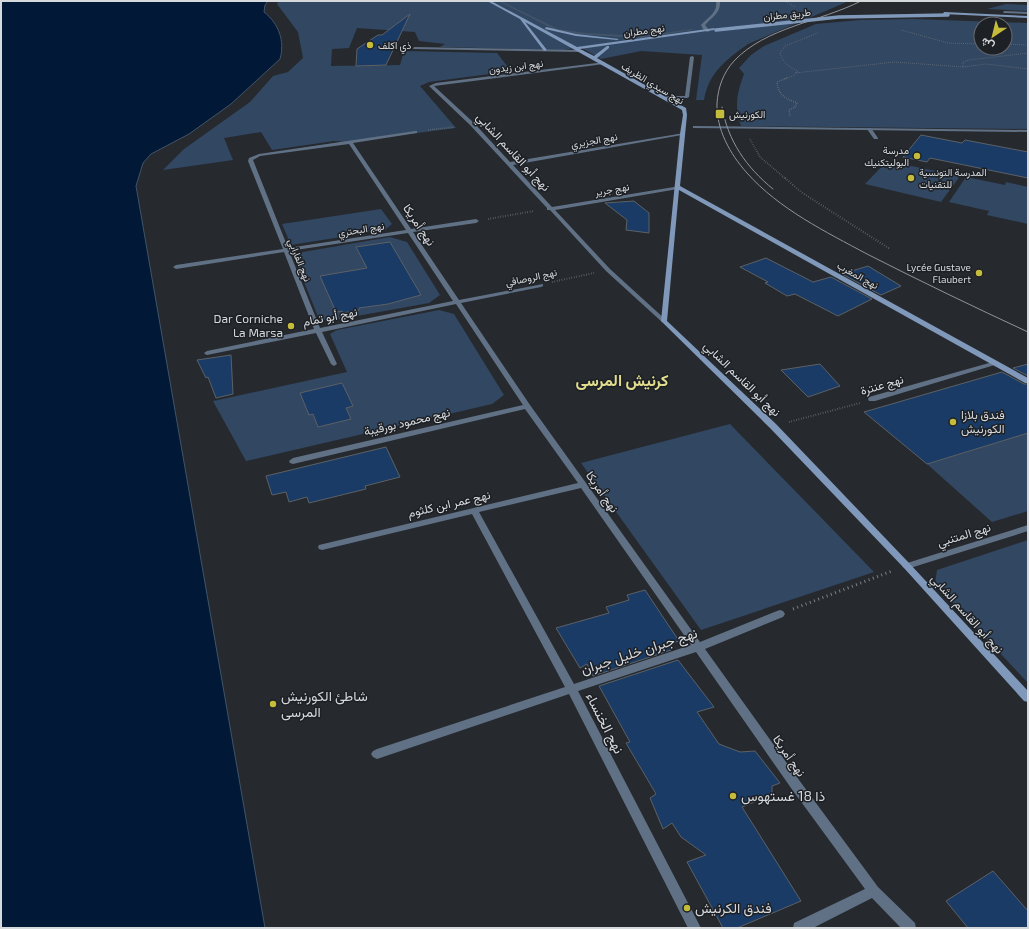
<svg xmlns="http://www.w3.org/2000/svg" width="1029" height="929" font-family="'Exo 2',Vazirmatn,sans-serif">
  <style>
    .green { fill: #324762; fill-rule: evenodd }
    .water { fill: #011936; stroke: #415368 }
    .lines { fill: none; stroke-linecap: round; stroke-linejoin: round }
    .stream { fill: #415368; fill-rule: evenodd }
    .building { fill: #193b65; stroke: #5c6166 }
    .path-far3 { stroke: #7c8084; stroke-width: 1; stroke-dasharray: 0.5 1.5; stroke-linecap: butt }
    .path-far2 { stroke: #7c8084; stroke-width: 1.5; stroke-dasharray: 0.5 1.5; stroke-linecap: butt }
    .path-far1 { stroke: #7c8084; stroke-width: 2; stroke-dasharray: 0.5 2; stroke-linecap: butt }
    .path { stroke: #7c8084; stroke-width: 3; stroke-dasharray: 1 3.5; stroke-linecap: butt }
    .lane { fill: #617185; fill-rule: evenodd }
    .street { fill: #617185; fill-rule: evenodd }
    .secondary { fill: #8099ba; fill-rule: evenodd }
    .tram { stroke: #909397; stroke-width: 1 }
    .secondary-bridge { stroke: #8099ba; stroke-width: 3.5 }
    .poi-dot { fill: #c6bc3c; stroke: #1d2025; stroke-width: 1.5 }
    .labels { text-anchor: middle; stroke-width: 3; stroke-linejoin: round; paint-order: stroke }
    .far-street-label { font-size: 10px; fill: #d6d9dc; stroke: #1d2025 }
    .far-poi-label { font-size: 10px; fill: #d6d9dc; stroke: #1d2025; text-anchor: start }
    .street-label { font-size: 12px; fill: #d6d9dc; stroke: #1d2025 }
    .poi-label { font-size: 12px; fill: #d6d9dc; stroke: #1d2025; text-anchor: end }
    .near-street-label { font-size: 14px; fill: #d6d9dc; stroke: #1d2025 }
    .near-poi-label { font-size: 14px; fill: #d6d9dc; stroke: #1d2025; text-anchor: start }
    .district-label { font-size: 16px; font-weight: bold; fill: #e2dd8e; stroke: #1d2025 }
  </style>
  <rect width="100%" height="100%" fill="#262a2f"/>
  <!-- green -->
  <path class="green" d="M 279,1 L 849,1 L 748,44 C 726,60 709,72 704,100 L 696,100 L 702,55 L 641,51 L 601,59 L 580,47 L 563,50 L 440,47 L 445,44 L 419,41 L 415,32 L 357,28 L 349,48 L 332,49 L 331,66 L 400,65 L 404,51 L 497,53 L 511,71 L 429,82 L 420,86 L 456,128 L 347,142 L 334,141 L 272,150 L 261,132 L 224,138 L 233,160 L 163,170 L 184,149 L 250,102 L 273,76 L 288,72 L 303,58 L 298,32 L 277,4 Z
    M 1006,4 L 1028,5 L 1028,11 L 987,9 Z
    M 913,19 L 1028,23 L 1028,129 L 741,126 C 734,107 737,93 744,74 L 739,68 L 751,55 L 764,46 L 816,24 L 860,20 ZM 981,24 L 1005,24 L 1005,48 L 981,48 Z
    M 887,161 L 960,176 L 941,202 L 865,184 Z
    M 966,177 L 1005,185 L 1006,182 L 1028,187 L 1028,224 L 987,215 L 989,211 L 949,202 Z
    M 381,209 L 392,224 L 385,230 L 291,245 L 282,224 Z
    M 390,237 L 407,242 L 440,295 L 429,303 L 329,321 L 319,319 L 294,257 L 303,252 Z
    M 439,310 L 454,314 L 504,395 L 492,404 L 246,461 L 213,401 L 347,372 L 330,334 L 337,330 Z
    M 730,424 L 874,572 L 701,630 L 581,463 Z
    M 1028,433 L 1028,511 L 992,522 L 927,464 Z
    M 1028,540 L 1028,683 L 935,584 L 937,570 Z"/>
  <!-- water -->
  <path class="water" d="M 1,1 L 268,1 L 265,5 L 264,12 C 279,24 285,41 280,59 L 231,104 L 189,134 L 151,154 L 143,163 L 136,186 L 265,928 L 1,928 Z"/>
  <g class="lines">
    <!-- stream -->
    <path class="stream" d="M 498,1 L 501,1 L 558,29 L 586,33 L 642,36 L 692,29 L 693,30 L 642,38 L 586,35 L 557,31 Z"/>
  </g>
  <!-- building -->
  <path class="building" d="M 410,14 L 386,65 L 356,66 L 357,49 L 378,35 L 382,35 Z
    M 921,135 L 962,143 L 965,140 L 1028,152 L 1028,178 L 930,158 L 927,162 L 903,157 Z
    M 634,201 L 649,213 L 649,233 L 626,230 L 627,220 L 605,203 Z
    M 390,242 L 421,295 L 388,304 L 359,308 L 359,310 L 343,313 L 342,311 L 336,312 L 320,276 L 367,268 L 356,247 Z
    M 766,258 L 813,282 L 831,277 L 872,299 L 838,316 L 795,294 L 787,296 L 765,283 L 768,282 L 740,267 Z
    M 868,266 L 901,286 L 881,295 L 842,274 Z
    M 231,355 L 233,394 L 216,398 L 208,377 L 206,378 L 197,360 Z
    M 820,364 L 840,386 L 808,397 L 781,370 Z
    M 1028,364 L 1028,376 L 1013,368 Z
    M 1002,372 L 1024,384 L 1028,384 L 1028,433 L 927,464 L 864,412 Z
    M 342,383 L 353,406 L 346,408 L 351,419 L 318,427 L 313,414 L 309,415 L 300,393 Z
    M 386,447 L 400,477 L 365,486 L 366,489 L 309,503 L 307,497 L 289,502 L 286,492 L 272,495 L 266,476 Z
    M 645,590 L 679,641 L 667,645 L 671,650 L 593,676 L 587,664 L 580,668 L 556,628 L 609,613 L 606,607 L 629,600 L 627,595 Z
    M 678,660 L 714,707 L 697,712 L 719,744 L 740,752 L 755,751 L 780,783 L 772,786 L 772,795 L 742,807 L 801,901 L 737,928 L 723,928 L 687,862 L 706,855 L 681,837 L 672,823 L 663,829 L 650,798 L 656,794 L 626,743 L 630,742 L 599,686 Z
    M 993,871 L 1028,911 L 1028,928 L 968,928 L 946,901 Z"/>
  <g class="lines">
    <!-- path-far3 -->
    <path class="path-far3" d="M 784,1 L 796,7
      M 901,30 L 948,43 L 981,44
      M 1005,44 L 1028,45
      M 963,67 L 986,64 L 1028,69
      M 795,73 L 894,62 L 963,67 L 963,62 L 969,60 L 1028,53
      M 784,79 L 793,76 L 798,71 C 789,67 783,63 780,53 L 785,46 L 818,33"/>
    <!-- path-far2 -->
    <path class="path-far2" d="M 787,78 L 777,82 C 778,95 786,99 797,103 L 795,107 L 789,110 L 790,117
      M 428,130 L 454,127
      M 750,139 L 760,157 L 786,179"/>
    <!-- path-far1 -->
    <path class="path-far1" d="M 785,178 L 801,192 L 890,249
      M 488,219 L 534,211
      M 552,282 L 594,273
      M 789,422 L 860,403"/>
    <!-- path -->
    <path class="path" d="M 793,609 L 892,571"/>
    <!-- lane -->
    <path class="lane" d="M 716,1 L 720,1 C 721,13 712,17 705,25 L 710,31 L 707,32 L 703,29 L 701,25 C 708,17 718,13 716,1 Z
      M 867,128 L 871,128 L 878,138 L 878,139 L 874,139 L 867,129 Z"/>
    <!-- street -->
    <path class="street" d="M 1004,11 L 1028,12 L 1028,14 L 1003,13 Z
      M 414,47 L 582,50 L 584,51 L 582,52 L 413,49 Z
      M 692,56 L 694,57 L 689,97 L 687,98 L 664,98 L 665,96 L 685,96 L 690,57 Z
      M 605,62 L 604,64 L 434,86 L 474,123 L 510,162 L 684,133 L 684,134 L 682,135 L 513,165 L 552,207 L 680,186 L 681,187 L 678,189 L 555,210 L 610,269 L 666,320 L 666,322 L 662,322 L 606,271 L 550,210 L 547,210 L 547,208 L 470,125 L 429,86 L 436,83 Z
      M 695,126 L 1028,130 L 1028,132 L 693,128 L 693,126 Z
      M 415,131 L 417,131 L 417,133 L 353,143 L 411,229 L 476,219 L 479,221 L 476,223 L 413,232 L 459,300 L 543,284 L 543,286 L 541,287 L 461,303 L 530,405 L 700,642 L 777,611 L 780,610 L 783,611 L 785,614 L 783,617 L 705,649 L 799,780 L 878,887 L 915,923 L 916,928 L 901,928 L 872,898 L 813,928 L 793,928 L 794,923 L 865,889 L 791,788 L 696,652 L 578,691 L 701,928 L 688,928 L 569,694 L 377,759 L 373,757 L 371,754 L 373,751 L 377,749 L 565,687 L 472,514 L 322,550 L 319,549 L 318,547 L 319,545 L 578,483 L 525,409 L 293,464 L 290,463 L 289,461 L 293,458 L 523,405 L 456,304 L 322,332 L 337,364 L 334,366 L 331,364 L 316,333 L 207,355 L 205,354 L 204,353 L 207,351 L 314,329 L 284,252 L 176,269 L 173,267 L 176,265 L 283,249 L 248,161 L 249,158 L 259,154 ZM 349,144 L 406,230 L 288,248 L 253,160 L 260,156 ZM 408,233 L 453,301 L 320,328 L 289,251 ZM 581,488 L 691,645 L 574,684 L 479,512 Z
      M 996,361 L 998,362 L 999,363 L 998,364 L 875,401 L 869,401 L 868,399 L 869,397 Z
      M 1028,525 L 1028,531 L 907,569 L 904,568 L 902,566 L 904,564 Z"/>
    <!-- secondary -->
    <path class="secondary" d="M 487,1 L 491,1 L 577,47 L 715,28 L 714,30 L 580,49 L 594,56 L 607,46 L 609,46 L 609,48 L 597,58 L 686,108 L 687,115 L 680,186 L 1028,378 L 1028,383 L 1025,383 L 679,190 L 667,321 L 776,424 L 910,564 L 1028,691 L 1028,702 L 1024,701 L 904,568 L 770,428 L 661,321 L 680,134 L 683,115 L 682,110 L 525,22 L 547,50 L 544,51 L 520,19 Z
      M 944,12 L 1028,16 L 1028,18 L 943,14 Z
      M 546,27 L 576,34 L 619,39 L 617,40 L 576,36 L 545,29 Z"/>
    <!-- tram -->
    <path class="tram" d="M 861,1 C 820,22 766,27 734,61 C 723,73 718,88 717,103 C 716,129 730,154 747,173 C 779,209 826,232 867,254 C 920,281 974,307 1028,332
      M 722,107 C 728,141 746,167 773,189"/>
    <!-- secondary-bridge -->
    <path class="secondary-bridge" d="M 716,30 L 839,17 L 948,15"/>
  </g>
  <!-- markers -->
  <g class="poi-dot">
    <circle cx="370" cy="45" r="4"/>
    <rect x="715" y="109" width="10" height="10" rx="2"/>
    <circle cx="917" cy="156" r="4"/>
    <circle cx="911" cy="178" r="4"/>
    <circle cx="979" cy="273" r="4"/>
    <circle cx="291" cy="326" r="4"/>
    <circle cx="953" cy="422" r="4"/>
    <circle cx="273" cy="704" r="4"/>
    <circle cx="733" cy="796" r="4"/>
    <circle cx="687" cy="908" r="4"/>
  </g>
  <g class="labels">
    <!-- far-street labels -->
    <g class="far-street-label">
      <text transform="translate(787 14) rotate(-6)" y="4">طريق مطران</text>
      <text transform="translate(644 30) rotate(-8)" y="4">نهج مطران</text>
      <text transform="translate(516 66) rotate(-7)" y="4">نهج ابن زيدون</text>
      <text transform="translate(653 83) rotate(31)" y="4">نهج سيدي الظريف</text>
      <text transform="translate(594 140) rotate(-10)" y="4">نهج الجزيري</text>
      <text transform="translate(612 189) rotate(-10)" y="4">نهج جرير</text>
      <text transform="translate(361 229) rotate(-9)" y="4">نهج البحتري</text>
      <text transform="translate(300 260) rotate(68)" y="4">نهج الفارابي</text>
      <text transform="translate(858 275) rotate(29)" y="4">نهج المغرب</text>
      <text transform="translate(531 277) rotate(-12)" y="4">نهج الروصافي</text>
    </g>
    <!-- far-poi labels -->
    <g class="far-poi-label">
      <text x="378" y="49">ذي اكلف</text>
      <text x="729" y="118">الكورنيش</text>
      <text x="909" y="154" text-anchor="end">مدرسة<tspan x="909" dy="12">البوليتكنيك</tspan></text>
      <text x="919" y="176">المدرسة التونسية<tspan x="919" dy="12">للتقنيات</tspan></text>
      <text x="971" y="271" text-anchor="end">Lycée Gustave<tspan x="971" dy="12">Flaubert</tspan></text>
    </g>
    <!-- street labels -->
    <g class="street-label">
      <text transform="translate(513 152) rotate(47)" y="4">نهج أبو القاسم الشابي</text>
      <text transform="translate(419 225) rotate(56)" y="4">نهج أمريكا</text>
      <text transform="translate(330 317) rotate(-11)" y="4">نهج أبو تمام</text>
      <text transform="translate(742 379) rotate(44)" y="4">نهج أبو القاسم الشابي</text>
      <text transform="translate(882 385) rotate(-16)" y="4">نهج عنترة</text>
      <text transform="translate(407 422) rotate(-13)" y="4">نهج محمود بورقيبة</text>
      <text transform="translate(602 492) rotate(55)" y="4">نهج أمريكا</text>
      <text transform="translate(449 504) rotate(-13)" y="4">نهج عمر ابن كلثوم</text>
      <text transform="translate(964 535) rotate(-17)" y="4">نهج المتنبي</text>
      <text transform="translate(967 614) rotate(48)" y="4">نهج أبو القاسم الشابي</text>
      <text transform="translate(789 756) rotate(55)" y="4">نهج أمريكا</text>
    </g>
    <!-- poi labels -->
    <g class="poi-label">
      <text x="283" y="323">Dar Corniche<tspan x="283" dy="14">La Marsa</tspan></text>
      <text x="961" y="419" text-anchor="start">فندق بلازا<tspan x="961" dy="14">الكورنيش</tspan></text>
    </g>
    <!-- near-street labels -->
    <g class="near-street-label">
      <text transform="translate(639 651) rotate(-18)" y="5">نهج جبران خليل جبران</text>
      <text transform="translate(605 723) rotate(63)" y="5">نهج الخنساء</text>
    </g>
    <!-- near-poi labels -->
    <g class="near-poi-label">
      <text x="281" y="701">شاطئ الكورنيش<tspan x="281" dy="16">المرسى</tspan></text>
      <text x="741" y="801">ذا 18 غستهوس</text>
      <text x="695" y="913">فندق الكرنيش</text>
    </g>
    <!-- district labels -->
    <g class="district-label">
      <text x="622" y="386">كرنيش المرسى</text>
    </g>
  </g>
  <!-- border -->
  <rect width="1029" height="929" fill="none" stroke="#d6d9dc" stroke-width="4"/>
  <!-- north arrow -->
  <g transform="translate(993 36) rotate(215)"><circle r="19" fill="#1d2025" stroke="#676a6e"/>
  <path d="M0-3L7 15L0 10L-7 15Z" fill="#c6bc3c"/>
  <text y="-6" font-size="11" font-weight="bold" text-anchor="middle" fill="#d6d9dc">ش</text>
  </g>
</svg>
